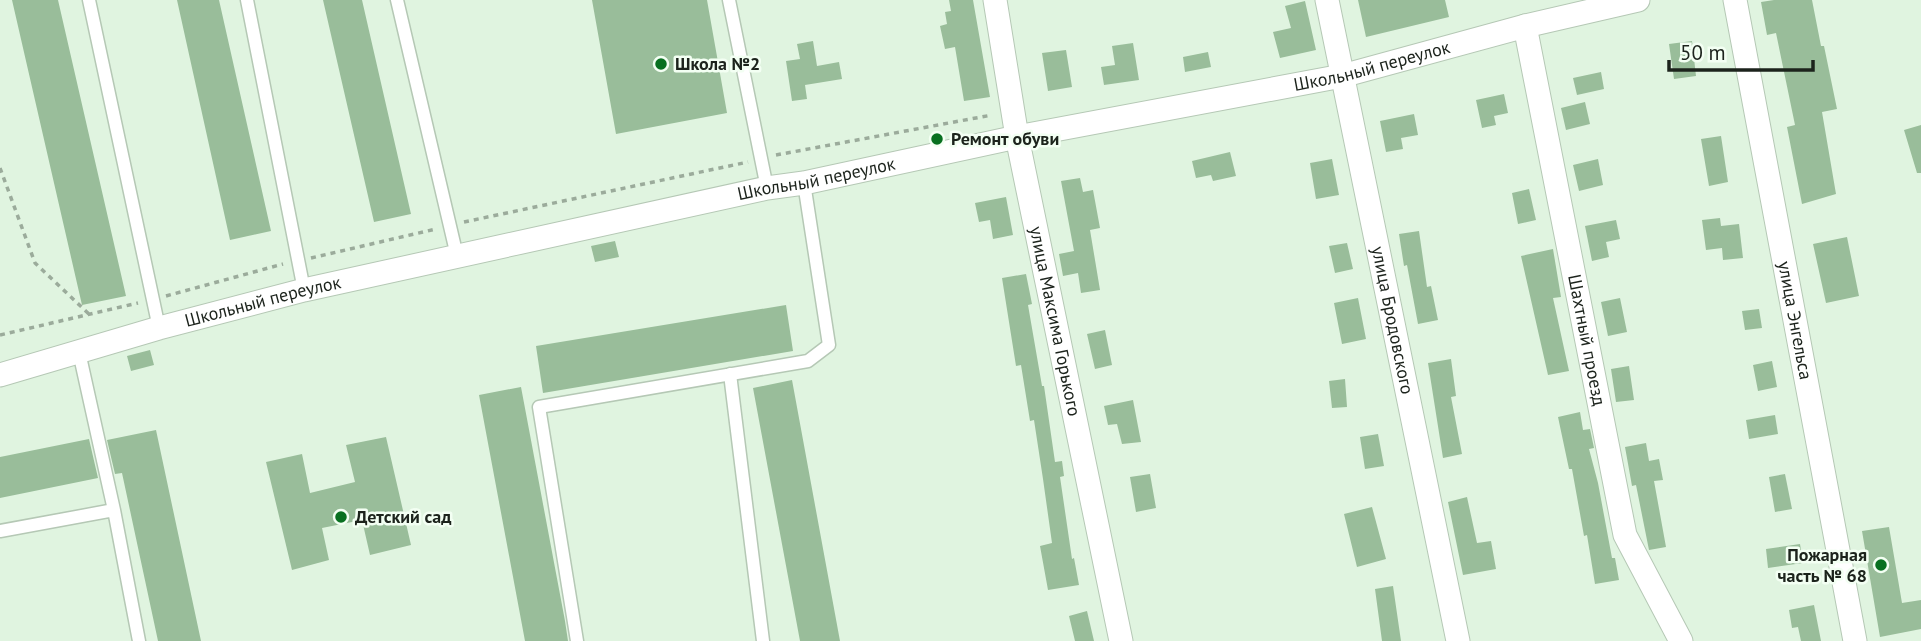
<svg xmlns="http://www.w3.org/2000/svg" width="1921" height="641" font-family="'PT Sans',sans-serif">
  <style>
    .building { fill: #99bd9a }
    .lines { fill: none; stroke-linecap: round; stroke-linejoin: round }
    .service-casing { stroke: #b5c8b5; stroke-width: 15 }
    .minor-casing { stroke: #b5c8b5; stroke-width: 25 }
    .path { stroke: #9bab9b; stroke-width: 3.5; stroke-dasharray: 5 5; stroke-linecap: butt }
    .service { stroke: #fff; stroke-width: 12 }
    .minor { stroke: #fff; stroke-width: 23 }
    .poi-dot { fill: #087020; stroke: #f3fff3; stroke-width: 2.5 }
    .labels { text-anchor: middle; stroke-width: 5; stroke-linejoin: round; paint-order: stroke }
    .poi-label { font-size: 18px; font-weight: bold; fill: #1c231c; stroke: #f3fff3; text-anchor: start }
    .street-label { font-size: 18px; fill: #1c231c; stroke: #f3fff3 }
  </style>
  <rect width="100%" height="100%" fill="#e0f4e0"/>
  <!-- building -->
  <path class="building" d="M 12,0 L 58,0 L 126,296 L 82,305 Z
    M 177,0 L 219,0 L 271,231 L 230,240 Z
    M 323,0 L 362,0 L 411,214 L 374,222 Z
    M 592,0 L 707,0 L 727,113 L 616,134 Z
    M 949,0 L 973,0 L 990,97 L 964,101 L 955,47 L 945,49 L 940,26 L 947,24 L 945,12 L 951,11 Z
    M 1358,0 L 1445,0 L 1449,17 L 1366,37 Z
    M 1774,0 L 1812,0 L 1821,46 L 1824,46 L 1837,109 L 1822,112 L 1836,194 L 1802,204 L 1787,127 L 1795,125 L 1776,33 L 1767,35 L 1761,2 Z
    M 1305,1 L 1316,50 L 1280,58 L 1273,32 L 1291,28 L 1285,6 Z
    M 813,41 L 817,66 L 839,62 L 842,79 L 805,85 L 807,99 L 792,101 L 786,61 L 800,59 L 797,44 Z
    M 1692,41 L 1696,76 L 1674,79 L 1669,44 Z
    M 1133,43 L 1139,80 L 1104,85 L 1101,67 L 1115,65 L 1112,46 Z
    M 1066,50 L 1072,87 L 1048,91 L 1042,53 Z
    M 1208,52 L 1211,67 L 1185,72 L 1183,57 Z
    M 1601,72 L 1604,89 L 1577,95 L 1573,78 Z
    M 1504,94 L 1508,113 L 1494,116 L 1496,125 L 1482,128 L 1476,100 Z
    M 1585,102 L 1590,124 L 1566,130 L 1561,108 Z
    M 1414,114 L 1418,135 L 1401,138 L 1403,149 L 1386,152 L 1380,121 Z
    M 1921,125 L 1921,173 L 1917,173 L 1904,130 Z
    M 1721,136 L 1728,182 L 1709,186 L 1701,139 Z
    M 1230,152 L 1236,176 L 1213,181 L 1211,175 L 1196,178 L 1192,161 Z
    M 1332,159 L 1339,195 L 1316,199 L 1310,163 Z
    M 1598,159 L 1603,185 L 1579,191 L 1573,165 Z
    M 1080,178 L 1083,192 L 1093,190 L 1100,228 L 1090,230 L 1100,290 L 1081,293 L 1078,273 L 1063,276 L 1059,254 L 1074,251 L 1061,181 Z
    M 1529,189 L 1536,220 L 1518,224 L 1512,193 Z
    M 1006,197 L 1013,235 L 993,239 L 990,220 L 979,222 L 975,203 Z
    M 1720,218 L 1721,226 L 1739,224 L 1743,258 L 1723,260 L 1722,248 L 1706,250 L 1702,220 Z
    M 1616,220 L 1620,239 L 1606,242 L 1609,257 L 1592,261 L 1585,226 Z
    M 1419,231 L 1427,287 L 1431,286 L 1438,320 L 1418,324 L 1407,265 L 1404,266 L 1399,234 Z
    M 1847,237 L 1859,296 L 1826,303 L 1813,244 Z
    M 615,241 L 619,257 L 595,262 L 591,246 Z
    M 1347,243 L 1353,269 L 1335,273 L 1329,246 Z
    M 1553,249 L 1561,297 L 1553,298 L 1569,371 L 1548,375 L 1521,256 Z
    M 1026,274 L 1032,304 L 1028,305 L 1042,386 L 1044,386 L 1055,462 L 1062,461 L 1064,476 L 1060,477 L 1072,559 L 1074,558 L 1079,585 L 1048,590 L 1040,546 L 1052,543 L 1043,479 L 1034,420 L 1030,421 L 1021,365 L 1016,366 L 1002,278 Z
    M 1358,298 L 1366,339 L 1342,344 L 1334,303 Z
    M 1620,298 L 1627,332 L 1608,336 L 1601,302 Z
    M 786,305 L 793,351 L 543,393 L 536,346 Z
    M 1759,309 L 1762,328 L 1745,330 L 1742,311 Z
    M 1105,330 L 1112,365 L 1095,369 L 1087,334 Z
    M 150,350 L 154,365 L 131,371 L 127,356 Z
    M 1451,359 L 1456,396 L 1451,397 L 1462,454 L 1443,458 L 1428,363 Z
    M 1772,361 L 1777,387 L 1758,391 L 1753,365 Z
    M 1629,366 L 1634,400 L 1616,402 L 1611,369 Z
    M 1345,379 L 1347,407 L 1332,408 L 1329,381 Z
    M 792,380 L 840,641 L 800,641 L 753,388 Z
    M 521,387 L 565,621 L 568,641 L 525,641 L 479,395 Z
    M 1133,400 L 1141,442 L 1122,444 L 1117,424 L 1108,425 L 1104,406 Z
    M 1580,412 L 1583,430 L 1590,429 L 1594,448 L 1589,449 L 1598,483 L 1612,558 L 1615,558 L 1619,580 L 1595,584 L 1587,535 L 1584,536 L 1572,469 L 1569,469 L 1558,417 Z
    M 1775,415 L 1778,434 L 1749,439 L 1746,420 Z
    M 156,430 L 201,641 L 158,641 L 122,473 L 115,474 L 107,440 Z
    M 1378,434 L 1384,466 L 1365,469 L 1360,437 Z
    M 386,437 L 411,545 L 370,555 L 362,520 L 322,528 L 329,560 L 292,570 L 266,462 L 302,454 L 310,493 L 355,482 L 346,445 Z
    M 89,439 L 98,478 L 0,498 L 0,457 Z
    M 1646,443 L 1649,461 L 1659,459 L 1663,480 L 1654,481 L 1666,547 L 1649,550 L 1636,485 L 1632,486 L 1625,447 Z
    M 1150,474 L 1156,508 L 1136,512 L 1130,477 Z
    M 1785,474 L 1792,509 L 1775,512 L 1769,477 Z
    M 1467,497 L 1477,543 L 1491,541 L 1496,569 L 1463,575 L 1448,502 Z
    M 1372,507 L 1386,559 L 1357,567 L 1344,514 Z
    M 1889,527 L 1902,603 L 1921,600 L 1921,629 L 1880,637 L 1862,531 Z
    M 1800,544 L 1803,563 L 1768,568 L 1766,549 Z
    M 1393,586 L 1401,641 L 1382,641 L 1375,589 Z
    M 1814,605 L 1821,641 L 1801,641 L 1798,627 L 1792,628 L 1789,610 Z
    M 1087,611 L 1094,641 L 1075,641 L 1069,616 Z"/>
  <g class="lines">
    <!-- service casing -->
    <g class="service-casing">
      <path id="service" d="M 89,0 L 159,328
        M 247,0 L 304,290
        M 397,0 L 457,256
        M 729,0 L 767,188
        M 79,352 L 114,510
        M 730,374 L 763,641
        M 0,531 L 114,510 L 139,641
        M 577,641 L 539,407 L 808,361 L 829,345 L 804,183"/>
    </g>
    <!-- minor casing -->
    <g class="minor-casing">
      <g id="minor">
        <path id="s1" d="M 995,0 L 1017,137 L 1121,641"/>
        <path id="s2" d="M 1327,0 L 1458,641"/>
        <path id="s3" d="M 1735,0 L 1855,641"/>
        <path id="s4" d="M 1525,26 L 1625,535 L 1681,641"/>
        <path id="s5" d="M 0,375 L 159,328 L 304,290 L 767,188 L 804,183 L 1017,137 L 1342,76 L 1525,26 L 1638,0"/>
      </g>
    </g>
    <!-- path -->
    <path class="path" d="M 776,155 L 992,115
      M 0,168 L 35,263 L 90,315
      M 464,222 L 748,162
      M 311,258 L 436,229
      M 166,296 L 283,264
      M 0,335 L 138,303"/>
    <!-- service -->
    <use href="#service" class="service"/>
    <!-- minor -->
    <use href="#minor" class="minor"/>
  </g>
  <!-- markers -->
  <g class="poi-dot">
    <circle cx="661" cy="64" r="7"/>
    <circle cx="937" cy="139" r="7"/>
    <circle cx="341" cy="517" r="7"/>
    <circle cx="1881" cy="565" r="7"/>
  </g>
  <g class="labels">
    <!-- poi labels -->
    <g class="poi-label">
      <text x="675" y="70">Школа №2</text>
      <text x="951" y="145">Ремонт обуви</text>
      <text x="355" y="523">Детский сад</text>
      <text x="1867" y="561" text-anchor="end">Пожарная<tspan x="1867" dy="21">часть № 68</tspan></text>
    </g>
    <!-- street labels -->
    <g class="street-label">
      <text dy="6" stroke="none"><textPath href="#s5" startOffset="1407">Школьный переулок</textPath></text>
      <text dy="6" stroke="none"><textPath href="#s5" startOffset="840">Школьный переулок</textPath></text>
      <text dy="6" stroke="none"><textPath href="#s5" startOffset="273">Школьный переулок</textPath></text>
      <text dy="6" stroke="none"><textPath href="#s3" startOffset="326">улица Энгельса</textPath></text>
      <text dy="6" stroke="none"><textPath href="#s1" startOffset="327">улица Максима Горького</textPath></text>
      <text dy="6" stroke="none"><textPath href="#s2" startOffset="327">улица Бродовского</textPath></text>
      <text dy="6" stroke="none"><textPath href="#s4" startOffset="320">Шахтный проезд</textPath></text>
    </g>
  </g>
  <!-- scale -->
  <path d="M1669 60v10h144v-10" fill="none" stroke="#1c231c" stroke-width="3.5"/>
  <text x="1680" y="60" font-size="21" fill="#1c231c" stroke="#f3fff3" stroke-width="5" paint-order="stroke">50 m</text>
</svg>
